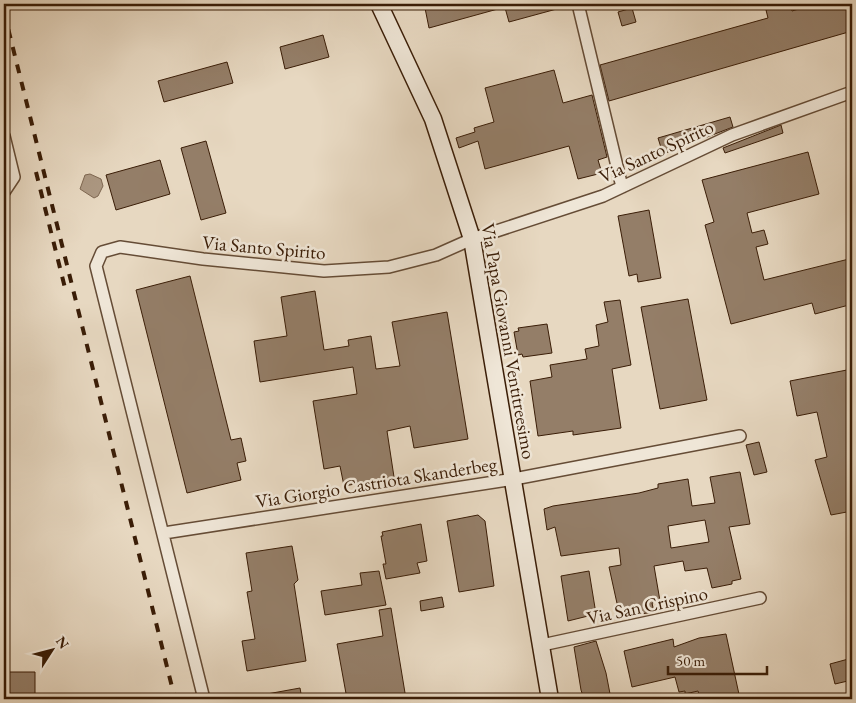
<svg xmlns="http://www.w3.org/2000/svg" width="856" height="703" font-family="'EB Garamond',serif">
  <style>
    .water { fill: #ac9882; stroke: #7e6751 }
    .building { fill: #947e68; stroke: #3a1d07; fill-rule: evenodd }
    .lines { fill: none; stroke-linecap: round; stroke-linejoin: round }
    .street-casing { stroke: #654c36; stroke-width: 14 }
    .secondary-casing { stroke: #3a1d07; stroke-width: 19 }
    .street { stroke: #efe6d7; stroke-width: 11 }
    .secondary { stroke: #efe6d7; stroke-width: 16 }
    .rail { stroke: #3a1d07; stroke-width: 4; stroke-dasharray: 9 9; stroke-linecap: butt }
    .labels { text-anchor: middle; stroke-width: 5; stroke-linejoin: round; paint-order: stroke }
    .street-label { font-size: 19px; fill: #3a1d07; stroke: #efe6d7 }
  </style>
  <rect width="100%" height="100%" fill="#e7d8c1"/>
  <filter id="stains"><feTurbulence type="fractalNoise" baseFrequency=".004" numOctaves="4"/><feColorMatrix values="0 0 0 0 .2 0 0 0 0 .09 0 0 0 0 .02 0 0 0 .5 -.17"/></filter>
  <radialGradient id="worn" r=".72"><stop offset=".6" stop-color="#630" stop-opacity="0"/><stop offset="1" stop-color="#630" stop-opacity=".3"/></radialGradient>
  <!-- water -->
  <path class="water" d="M 90,174 L 101,179 L 103,186 L 98,196 L 94,198 L 80,189 L 85,175 Z"/>
  <!-- building -->
  <path class="building" d="M 440,4 L 563,4 L 564,7 L 509,22 L 504,4 L 505,7 L 429,28 L 425,8 Z
    M 787,4 L 790,4 L 792,11 L 815,4 L 852,4 L 852,31 L 609,101 L 600,65 L 768,18 L 766,10 Z
    M 632,8 L 636,22 L 622,26 L 618,12 Z
    M 323,35 L 329,57 L 285,69 L 280,47 Z
    M 227,62 L 233,83 L 164,102 L 158,81 Z
    M 554,70 L 563,103 L 592,95 L 607,157 L 598,160 L 602,173 L 578,179 L 569,146 L 485,169 L 478,141 L 459,148 L 456,138 L 475,132 L 474,128 L 494,122 L 485,88 Z
    M 730,117 L 733,127 L 663,154 L 658,138 Z
    M 781,125 L 783,133 L 725,153 L 723,148 Z
    M 206,141 L 226,213 L 201,220 L 181,148 Z
    M 808,152 L 819,194 L 747,213 L 752,233 L 764,230 L 768,244 L 756,247 L 764,280 L 849,259 L 852,271 L 852,293 L 847,294 L 849,305 L 815,314 L 812,303 L 731,324 L 705,225 L 714,222 L 702,180 Z
    M 160,160 L 170,194 L 116,210 L 106,175 Z
    M 649,210 L 661,278 L 638,282 L 637,274 L 629,276 L 618,216 Z
    M 190,276 L 231,440 L 241,438 L 246,461 L 237,463 L 241,480 L 187,493 L 136,290 Z
    M 315,291 L 324,350 L 349,346 L 348,340 L 371,336 L 376,369 L 400,366 L 392,322 L 447,312 L 468,439 L 414,448 L 410,426 L 387,431 L 394,477 L 344,486 L 340,466 L 324,469 L 313,401 L 357,394 L 353,367 L 260,382 L 254,341 L 287,336 L 281,297 Z
    M 688,299 L 707,400 L 660,409 L 641,307 Z
    M 620,300 L 631,365 L 612,369 L 621,428 L 573,435 L 573,431 L 538,436 L 530,381 L 552,377 L 550,365 L 587,359 L 585,349 L 599,346 L 596,325 L 608,322 L 604,302 Z
    M 547,324 L 552,353 L 523,357 L 522,354 L 518,355 L 514,332 L 519,331 L 518,328 Z
    M 852,369 L 852,511 L 831,515 L 815,460 L 827,457 L 817,412 L 797,416 L 790,381 Z
    M 759,442 L 767,472 L 754,475 L 746,445 Z
    M 740,472 L 750,524 L 729,527 L 741,579 L 732,581 L 732,584 L 712,588 L 707,568 L 685,571 L 683,561 L 654,566 L 660,601 L 652,603 L 654,612 L 620,617 L 609,567 L 621,565 L 619,548 L 561,556 L 555,527 L 547,530 L 544,509 L 553,506 L 639,493 L 658,488 L 658,484 L 688,479 L 692,506 L 715,503 L 710,477 ZM 705,520 L 709,542 L 671,548 L 668,526 Z
    M 478,515 L 485,521 L 494,586 L 459,592 L 447,521 Z
    M 421,524 L 427,561 L 417,563 L 420,573 L 386,579 L 383,564 L 386,564 L 381,536 L 383,536 L 382,532 Z
    M 292,546 L 298,580 L 294,584 L 306,661 L 247,671 L 242,641 L 255,639 L 247,592 L 252,591 L 246,553 Z
    M 379,571 L 386,605 L 325,615 L 321,591 L 362,585 L 360,573 Z
    M 589,571 L 596,614 L 568,621 L 561,576 Z
    M 442,597 L 444,607 L 421,611 L 420,601 Z
    M 391,608 L 406,699 L 347,699 L 337,644 L 383,636 L 379,610 Z
    M 726,634 L 740,699 L 700,699 L 698,691 L 685,694 L 685,691 L 679,692 L 675,677 L 632,687 L 624,651 L 673,639 L 674,647 L 699,638 Z
    M 596,641 L 606,673 L 611,699 L 584,699 L 581,690 L 574,647 Z
    M 852,658 L 852,680 L 835,684 L 830,664 Z
    M 4,672 L 35,672 L 35,699 L 4,699 Z
    M 300,688 L 302,699 L 268,699 L 267,694 Z"/>
  <g class="lines">
    <!-- street casing -->
    <g class="street-casing">
      <path id="street" d="M 578,4 L 622,187
        M 4,136 L 14,177 L 4,192
        M 164,533 L 514,479 L 740,436
        M 542,645 L 760,598
        M 204,699 L 96,266 L 102,252 L 120,247 L 203,259 L 324,271 L 389,267 L 436,255 L 472,239 L 603,196 L 732,135 L 852,92"/>
    </g>
    <!-- secondary casing -->
    <g class="secondary-casing">
      <path id="secondary" d="M 379,4 L 433,119 L 472,239 L 550,699"/>
    </g>
    <!-- street -->
    <use href="#street" class="street"/>
    <!-- secondary -->
    <use href="#secondary" class="secondary"/>
    <!-- rail -->
    <path class="rail" d="M 4,12 L 175,699
      M 36,172 L 65,288"/>
  </g>
  <g class="labels">
    <!-- street labels -->
    <g class="street-label">
      <text transform="translate(656 151) rotate(-25)" y="7">Via Santo Spirito</text>
      <text transform="translate(264 247) rotate(5)" y="7">Via Santo Spirito</text>
      <text transform="translate(509 341) rotate(80)" y="7">Via Papa Giovanni Ventitreesimo</text>
      <text transform="translate(376 482) rotate(-9)" y="7">Via Giorgio Castriota Skanderbeg</text>
      <text transform="translate(647 605) rotate(-12)" y="7">Via San Crispino</text>
    </g>
  </g>
  <!-- margin -->
  <rect width="856" height="703" fill="none" stroke="#e7d8c1" stroke-width="20"/>
  <rect x="5" y="5" width="846" height="693" fill="none" stroke="#3a1d07" stroke-width="2.5"/>
  <rect x="10" y="10" width="836" height="683" fill="none" stroke="#3a1d07"/>
  <!-- north arrow -->
  <g transform="translate(52 650) rotate(54)" stroke="#efe6d7" stroke-width="4" paint-order="stroke">
  <path d="M0-4L9 19L0 12L-9 19Z" fill="#3a1d07"/>
  <text y="-8" font-size="14" font-weight="bold" text-anchor="middle" fill="#3a1d07">N</text>
  </g>
  <!-- scale -->
  <path d="M668 666v8h99v-8" fill="none" stroke="#3a1d07" stroke-width="2.5"/>
  <text x="676" y="666" font-size="15" fill="#3a1d07" stroke="#efe6d7" stroke-width="4" paint-order="stroke">50 m</text>
  <rect width="100%" height="100%" filter="url(#stains)"/>
  <rect width="100%" height="100%" fill="url(#worn)"/>
</svg>
